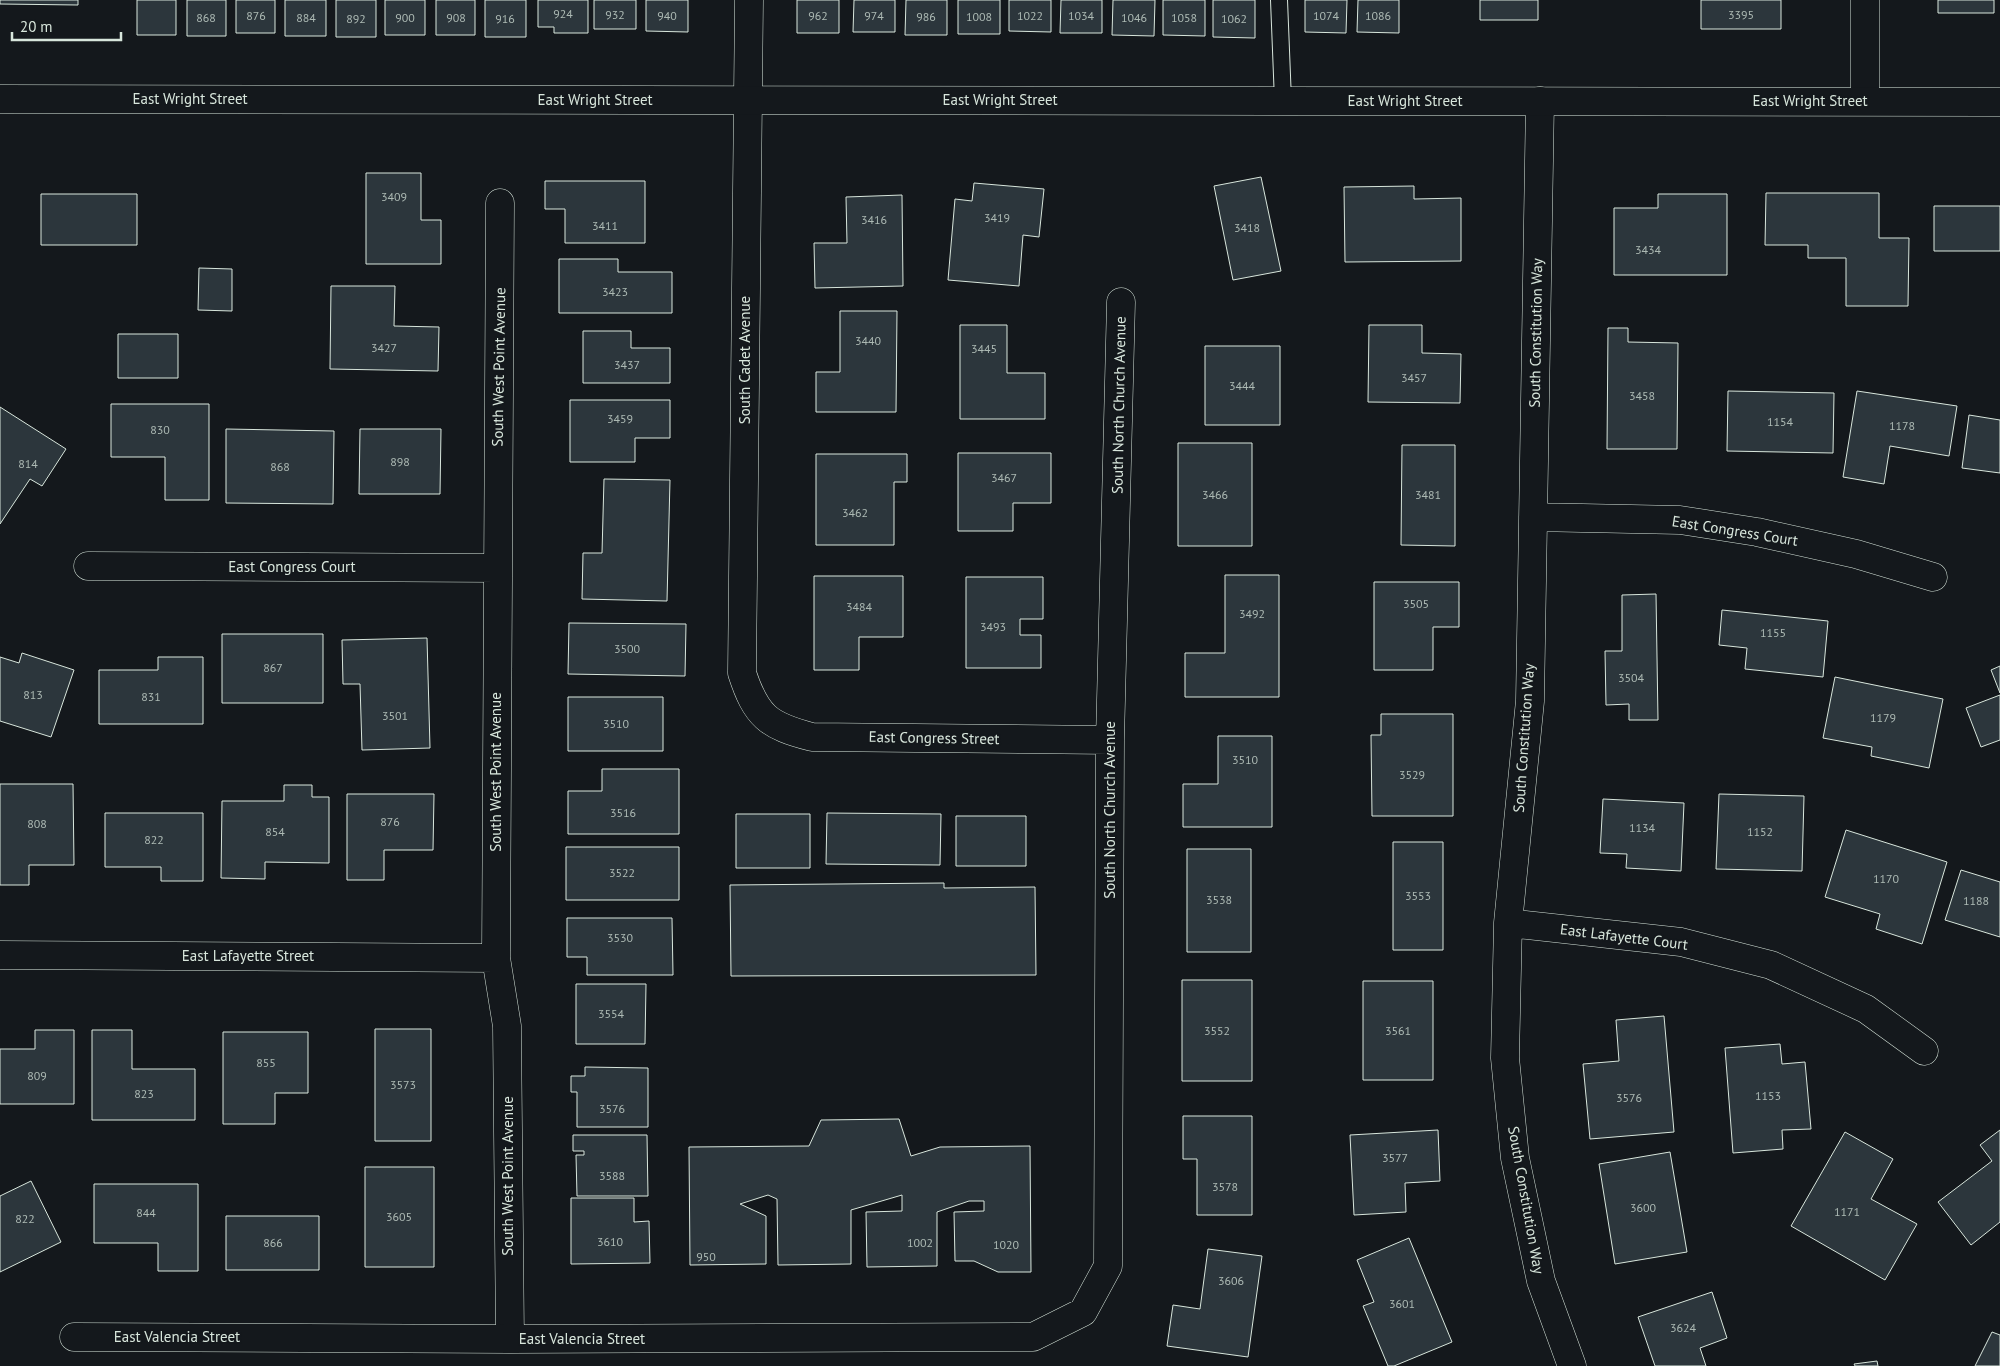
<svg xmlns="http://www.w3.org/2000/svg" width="2000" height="1366" font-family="'PT Sans',sans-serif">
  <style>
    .building { fill: #2c363c; stroke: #d8e6dc }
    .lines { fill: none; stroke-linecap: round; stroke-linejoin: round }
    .lane-casing { stroke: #d8e6dc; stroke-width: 18 }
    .street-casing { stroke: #d8e6dc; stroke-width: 29 }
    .secondary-casing { stroke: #d8e6dc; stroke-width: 29 }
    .lane { stroke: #14181c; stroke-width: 16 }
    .street { stroke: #14181c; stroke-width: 28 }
    .secondary { stroke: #14181c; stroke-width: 28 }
    .labels { text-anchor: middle; stroke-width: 4; stroke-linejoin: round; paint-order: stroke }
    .number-label { font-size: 12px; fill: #adbab4 }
    .street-label { font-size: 15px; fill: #d8e6dc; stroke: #14181c }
  </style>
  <rect width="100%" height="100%" fill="#14181c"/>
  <!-- building -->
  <path class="building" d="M 0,0 L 78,0 L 78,5 L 0,4 Z
    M 137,0 L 176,0 L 176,35 L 137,35 Z
    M 187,0 L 226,0 L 226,36 L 187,36 Z
    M 236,0 L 275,0 L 275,33 L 236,33 Z
    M 285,0 L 326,0 L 326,36 L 285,36 Z
    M 336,0 L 376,0 L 376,37 L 336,37 Z
    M 385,0 L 425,0 L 425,35 L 385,35 Z
    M 436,0 L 475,0 L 475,35 L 436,35 Z
    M 485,0 L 526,0 L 526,37 L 485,37 Z
    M 538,0 L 588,0 L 588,33 L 554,33 L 554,27 L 538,27 Z
    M 594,0 L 636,0 L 636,29 L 594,29 Z
    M 646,0 L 688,0 L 688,32 L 646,31 Z
    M 797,0 L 839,0 L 839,33 L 797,33 Z
    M 854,0 L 895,0 L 895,32 L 853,32 Z
    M 906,0 L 947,0 L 947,35 L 905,35 Z
    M 958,0 L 1000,0 L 1000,34 L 958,34 Z
    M 1009,0 L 1051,0 L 1051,32 L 1009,31 Z
    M 1061,0 L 1102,0 L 1102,33 L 1060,33 Z
    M 1113,0 L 1155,0 L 1154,36 L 1112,35 Z
    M 1163,0 L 1205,0 L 1205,36 L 1163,35 Z
    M 1213,0 L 1255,0 L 1255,38 L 1213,37 Z
    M 1305,0 L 1347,0 L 1346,33 L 1305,32 Z
    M 1358,0 L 1399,0 L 1399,33 L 1357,32 Z
    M 1480,0 L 1538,0 L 1538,20 L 1480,20 Z
    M 1701,0 L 1781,0 L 1781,29 L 1701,29 Z
    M 1938,0 L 1994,0 L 1994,13 L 1938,13 Z
    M 366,173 L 421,173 L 421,220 L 441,220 L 441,264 L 366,264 Z
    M 1261,177 L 1281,271 L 1233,280 L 1214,186 Z
    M 545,181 L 645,181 L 645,243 L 565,243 L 565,209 L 545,209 Z
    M 974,183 L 1044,189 L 1039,237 L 1023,235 L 1019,286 L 948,280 L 955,199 L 972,201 Z
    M 1414,186 L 1414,199 L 1461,198 L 1461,261 L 1345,262 L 1344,187 Z
    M 1766,193 L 1879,193 L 1879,238 L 1909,238 L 1908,306 L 1846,306 L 1846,258 L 1808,258 L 1808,245 L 1765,245 Z
    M 41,194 L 137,194 L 137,245 L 41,245 Z
    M 1658,194 L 1727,194 L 1727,275 L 1614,275 L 1614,208 L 1658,208 Z
    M 902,195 L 903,286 L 815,288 L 814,243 L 847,243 L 846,197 Z
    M 1934,206 L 2000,206 L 2000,251 L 1934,251 Z
    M 559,259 L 618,259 L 618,272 L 672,272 L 672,313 L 559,313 Z
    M 199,268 L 232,269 L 232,311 L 198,310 Z
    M 331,286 L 395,286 L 394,326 L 439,327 L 438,371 L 330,369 Z
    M 840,311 L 897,311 L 896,412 L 816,412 L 816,372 L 840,372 Z
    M 960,325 L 1007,325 L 1007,373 L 1045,373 L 1045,419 L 960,419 Z
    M 1369,325 L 1422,325 L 1422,353 L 1461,354 L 1460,403 L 1368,402 Z
    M 1608,328 L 1628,328 L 1628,342 L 1678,343 L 1677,449 L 1607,449 Z
    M 583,331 L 631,331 L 631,348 L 670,348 L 670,383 L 583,383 Z
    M 118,334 L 178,334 L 178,378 L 118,378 Z
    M 1205,346 L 1280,346 L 1280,425 L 1205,425 Z
    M 1728,391 L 1834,393 L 1833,453 L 1727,451 Z
    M 1857,391 L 1957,406 L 1949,456 L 1890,446 L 1884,484 L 1843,477 Z
    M 570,400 L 670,400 L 670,438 L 635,438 L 635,462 L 570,462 Z
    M 111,404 L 209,404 L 209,500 L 165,500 L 165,457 L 111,457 Z
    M 0,407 L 66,449 L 42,486 L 30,479 L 0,524 Z
    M 1969,415 L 2000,420 L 2000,473 L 1962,468 Z
    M 226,429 L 334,431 L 333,504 L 226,503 Z
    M 360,429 L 441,429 L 440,494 L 359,494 Z
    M 1178,443 L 1252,443 L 1252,546 L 1178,546 Z
    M 1402,445 L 1455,445 L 1455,546 L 1401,545 Z
    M 958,453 L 1051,453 L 1051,503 L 1013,503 L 1013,531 L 958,531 Z
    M 816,454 L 907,454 L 907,482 L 894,482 L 894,545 L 816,545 Z
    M 604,479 L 670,480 L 667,601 L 582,599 L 583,553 L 602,553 Z
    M 1225,575 L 1279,575 L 1279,697 L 1185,697 L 1185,653 L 1225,653 Z
    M 814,576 L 903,576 L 903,637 L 859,637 L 859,670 L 814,670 Z
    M 966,577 L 1043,577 L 1043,619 L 1020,619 L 1020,635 L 1041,635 L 1041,668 L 966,668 Z
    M 1374,582 L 1459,582 L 1459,627 L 1433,627 L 1433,670 L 1374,670 Z
    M 1656,594 L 1658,720 L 1629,720 L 1629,704 L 1606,705 L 1605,651 L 1622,651 L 1622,595 Z
    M 1722,610 L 1828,621 L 1823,677 L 1745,669 L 1747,648 L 1719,645 Z
    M 569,623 L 686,624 L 685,676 L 568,674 Z
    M 222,634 L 323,634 L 323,703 L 222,703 Z
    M 427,638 L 430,748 L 362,750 L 360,684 L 343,684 L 342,640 Z
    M 22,653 L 74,670 L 51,737 L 0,721 L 0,657 L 19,663 Z
    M 158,657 L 203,657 L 203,724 L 99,724 L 99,670 L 158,670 Z
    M 2000,666 L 2000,693 L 1991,670 Z
    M 1835,677 L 1943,699 L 1929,768 L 1871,756 L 1872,747 L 1823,738 Z
    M 2000,695 L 2000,740 L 1981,747 L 1966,708 Z
    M 568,697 L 663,697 L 663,751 L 568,751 Z
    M 1381,714 L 1453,714 L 1453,816 L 1372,816 L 1371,735 L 1381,735 Z
    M 1218,736 L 1272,736 L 1272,827 L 1183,827 L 1183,784 L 1218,784 Z
    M 602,769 L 679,769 L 679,834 L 568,834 L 568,791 L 602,791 Z
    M 0,784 L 73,784 L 74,865 L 29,865 L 29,885 L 0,885 Z
    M 284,785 L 312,785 L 312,797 L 329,797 L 329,863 L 265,862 L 265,879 L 221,878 L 222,801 L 284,801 Z
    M 347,794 L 434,794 L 433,850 L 384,850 L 384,880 L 347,880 Z
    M 1719,794 L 1804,796 L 1802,871 L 1716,869 Z
    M 1603,799 L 1684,803 L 1681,871 L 1626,868 L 1627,854 L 1600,853 Z
    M 105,813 L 203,813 L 203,881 L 161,881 L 161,867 L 105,867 Z
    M 827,813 L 941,814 L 940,865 L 826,864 Z
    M 736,814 L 810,814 L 810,868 L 736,868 Z
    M 956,816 L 1026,816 L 1026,866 L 956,866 Z
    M 1846,830 L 1947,862 L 1922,944 L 1876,929 L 1880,914 L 1825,897 Z
    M 1393,842 L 1443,842 L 1443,950 L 1393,950 Z
    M 566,847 L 679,847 L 679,900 L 566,900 Z
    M 1187,849 L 1251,849 L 1251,952 L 1187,952 Z
    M 1961,870 L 2000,882 L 2000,937 L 1945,920 Z
    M 944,883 L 944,888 L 1035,887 L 1036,975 L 731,976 L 730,885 Z
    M 567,918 L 672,918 L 673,975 L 587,975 L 587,957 L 567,957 Z
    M 1182,980 L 1252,980 L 1252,1081 L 1182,1081 Z
    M 1363,981 L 1433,981 L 1433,1080 L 1363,1080 Z
    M 576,984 L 646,984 L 645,1044 L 576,1044 Z
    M 1664,1016 L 1674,1132 L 1590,1139 L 1583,1064 L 1619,1061 L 1616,1020 Z
    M 375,1029 L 431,1029 L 431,1141 L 375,1141 Z
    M 35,1030 L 74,1030 L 74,1104 L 0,1104 L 0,1049 L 35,1049 Z
    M 92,1030 L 132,1030 L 132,1069 L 195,1069 L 195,1120 L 92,1120 Z
    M 223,1032 L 308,1032 L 308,1093 L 275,1093 L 275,1124 L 223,1124 Z
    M 1780,1044 L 1782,1064 L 1805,1062 L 1811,1129 L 1782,1130 L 1783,1149 L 1733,1153 L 1725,1048 Z
    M 585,1067 L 648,1068 L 648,1127 L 577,1127 L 577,1092 L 571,1092 L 571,1076 L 585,1076 Z
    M 1183,1116 L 1252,1116 L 1252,1215 L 1197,1215 L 1197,1159 L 1183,1159 Z
    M 899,1119 L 911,1156 L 940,1147 L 1030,1146 L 1031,1272 L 998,1272 L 974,1261 L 955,1261 L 954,1212 L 984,1211 L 984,1201 L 969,1201 L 937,1212 L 937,1266 L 867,1267 L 866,1212 L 902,1211 L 902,1195 L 851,1210 L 851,1264 L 778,1265 L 777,1199 L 768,1195 L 740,1204 L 766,1216 L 766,1264 L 690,1265 L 689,1147 L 809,1146 L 821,1120 Z
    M 1438,1130 L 1440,1181 L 1405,1183 L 1406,1212 L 1354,1215 L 1350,1135 Z
    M 2000,1130 L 2000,1222 L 1971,1245 L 1938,1202 L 1992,1161 L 1980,1145 Z
    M 1845,1132 L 1893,1159 L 1871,1199 L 1917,1224 L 1885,1280 L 1791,1226 Z
    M 573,1135 L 647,1135 L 648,1196 L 577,1196 L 576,1155 L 584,1155 L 584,1151 L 573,1151 Z
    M 1670,1152 L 1687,1252 L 1615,1264 L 1599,1164 Z
    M 365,1167 L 434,1167 L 434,1267 L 365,1267 Z
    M 31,1181 L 61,1242 L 0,1272 L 0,1196 Z
    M 94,1184 L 198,1184 L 198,1271 L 158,1271 L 158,1243 L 94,1243 Z
    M 571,1198 L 634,1198 L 634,1222 L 649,1221 L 650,1263 L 571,1264 Z
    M 226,1216 L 319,1216 L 319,1270 L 226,1270 Z
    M 1409,1238 L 1452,1342 L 1394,1366 L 1388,1366 L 1363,1306 L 1374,1302 L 1357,1260 Z
    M 1208,1249 L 1262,1256 L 1248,1357 L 1167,1346 L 1173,1305 L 1200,1309 Z
    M 1712,1292 L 1727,1338 L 1700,1348 L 1706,1366 L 1655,1366 L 1638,1317 Z
    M 1992,1332 L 2000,1335 L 2000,1366 L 1975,1366 Z
    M 1877,1361 L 1878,1366 L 1855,1366 L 1854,1364 Z"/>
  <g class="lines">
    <!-- lane casing -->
    <g class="lane-casing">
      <path id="lane" d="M 1279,0 L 1283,101"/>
    </g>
    <!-- street casing -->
    <g class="street-casing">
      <path id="street" d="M 749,0 L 742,673 C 756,716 768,726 812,737 L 1110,740
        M 1865,0 L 1865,101
        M 1540,101 L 1530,701 L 1508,923 L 1505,1058 L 1515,1158 L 1541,1281 L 1572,1366
        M 500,203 L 496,958 L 507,1026 L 510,1339
        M 1533,517 L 1680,520 L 1757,532 L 1856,554 L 1933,577
        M 88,566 L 497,568
        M 1508,923 L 1681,942 L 1771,965 L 1866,1009 L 1924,1051
        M 0,955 L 496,958
        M 74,1337 L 510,1339 L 1033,1337 L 1083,1312 L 1108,1266 L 1110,740 L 1121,302"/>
    </g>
    <!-- secondary casing -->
    <g class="secondary-casing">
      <path id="secondary" d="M 0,99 L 2000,102"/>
    </g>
    <!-- lane -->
    <use href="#lane" class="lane"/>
    <!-- street -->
    <use href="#street" class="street"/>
    <!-- secondary -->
    <use href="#secondary" class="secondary"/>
  </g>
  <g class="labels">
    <!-- number labels -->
    <g class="number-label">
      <text x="563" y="18">924</text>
      <text x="615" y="19">932</text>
      <text x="1741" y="19">3395</text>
      <text x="256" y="20">876</text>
      <text x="667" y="20">940</text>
      <text x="818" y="20">962</text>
      <text x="874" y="20">974</text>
      <text x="1030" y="20">1022</text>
      <text x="1081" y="20">1034</text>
      <text x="1326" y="20">1074</text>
      <text x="1378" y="20">1086</text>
      <text x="926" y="21">986</text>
      <text x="979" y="21">1008</text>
      <text x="206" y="22">868</text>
      <text x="306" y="22">884</text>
      <text x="405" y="22">900</text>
      <text x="456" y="22">908</text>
      <text x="1134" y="22">1046</text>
      <text x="1184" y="22">1058</text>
      <text x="356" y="23">892</text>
      <text x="505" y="23">916</text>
      <text x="1234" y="23">1062</text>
      <text x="394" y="201">3409</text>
      <text x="997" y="222">3419</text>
      <text x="874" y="224">3416</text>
      <text x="605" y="230">3411</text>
      <text x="1247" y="232">3418</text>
      <text x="1648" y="254">3434</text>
      <text x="615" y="296">3423</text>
      <text x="868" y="345">3440</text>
      <text x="384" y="352">3427</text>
      <text x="984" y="353">3445</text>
      <text x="627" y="369">3437</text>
      <text x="1414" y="382">3457</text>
      <text x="1242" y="390">3444</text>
      <text x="1642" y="400">3458</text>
      <text x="620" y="423">3459</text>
      <text x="1780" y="426">1154</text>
      <text x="1902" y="430">1178</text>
      <text x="160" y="434">830</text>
      <text x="400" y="466">898</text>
      <text x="28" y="468">814</text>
      <text x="280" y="471">868</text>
      <text x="1004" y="482">3467</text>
      <text x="1215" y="499">3466</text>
      <text x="1428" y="499">3481</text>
      <text x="855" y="517">3462</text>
      <text x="1416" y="608">3505</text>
      <text x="859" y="611">3484</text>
      <text x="1252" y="618">3492</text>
      <text x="993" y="631">3493</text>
      <text x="1773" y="637">1155</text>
      <text x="627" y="653">3500</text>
      <text x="273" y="672">867</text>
      <text x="1631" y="682">3504</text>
      <text x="33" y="699">813</text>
      <text x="151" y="701">831</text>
      <text x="395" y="720">3501</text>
      <text x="1883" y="722">1179</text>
      <text x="616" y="728">3510</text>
      <text x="1245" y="764">3510</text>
      <text x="1412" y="779">3529</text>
      <text x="623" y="817">3516</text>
      <text x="390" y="826">876</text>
      <text x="37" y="828">808</text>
      <text x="1642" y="832">1134</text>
      <text x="275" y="836">854</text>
      <text x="1760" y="836">1152</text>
      <text x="154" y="844">822</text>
      <text x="622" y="877">3522</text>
      <text x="1886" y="883">1170</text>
      <text x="1418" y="900">3553</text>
      <text x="1219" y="904">3538</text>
      <text x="1976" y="905">1188</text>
      <text x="620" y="942">3530</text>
      <text x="611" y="1018">3554</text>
      <text x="1217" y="1035">3552</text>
      <text x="1398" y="1035">3561</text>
      <text x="266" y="1067">855</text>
      <text x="37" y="1080">809</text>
      <text x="403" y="1089">3573</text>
      <text x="144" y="1098">823</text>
      <text x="1768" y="1100">1153</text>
      <text x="1629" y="1102">3576</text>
      <text x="612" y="1113">3576</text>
      <text x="1395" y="1162">3577</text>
      <text x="612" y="1180">3588</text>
      <text x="1225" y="1191">3578</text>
      <text x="1643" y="1212">3600</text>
      <text x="1847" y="1216">1171</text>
      <text x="146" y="1217">844</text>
      <text x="399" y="1221">3605</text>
      <text x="25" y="1223">822</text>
      <text x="610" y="1246">3610</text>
      <text x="273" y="1247">866</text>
      <text x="920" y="1247">1002</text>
      <text x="1006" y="1249">1020</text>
      <text x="706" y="1261">950</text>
      <text x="1231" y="1285">3606</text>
      <text x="1402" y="1308">3601</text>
      <text x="1683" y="1332">3624</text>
    </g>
    <!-- street labels -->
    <g class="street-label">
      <text x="190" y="104">East Wright Street</text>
      <text x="595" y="105">East Wright Street</text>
      <text x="1000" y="105">East Wright Street</text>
      <text x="1405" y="106">East Wright Street</text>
      <text x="1810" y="106">East Wright Street</text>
      <text transform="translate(1536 333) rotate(-89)" y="5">South Constitution Way</text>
      <text transform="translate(745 360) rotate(-90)" y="5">South Cadet Avenue</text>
      <text transform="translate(499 367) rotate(-89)" y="5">South West Point Avenue</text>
      <text transform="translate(1119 405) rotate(-89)" y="5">South North Church Avenue</text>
      <text transform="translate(1735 531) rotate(9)" y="5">East Congress Court</text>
      <text x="292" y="572">East Congress Court</text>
      <text transform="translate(934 738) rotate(1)" y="5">East Congress Street</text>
      <text transform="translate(1524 738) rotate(-86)" y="5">South Constitution Way</text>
      <text transform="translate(496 772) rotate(-90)" y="5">South West Point Avenue</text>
      <text transform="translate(1110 810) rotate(-90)" y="5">South North Church Avenue</text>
      <text transform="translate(1624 937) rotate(7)" y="5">East Lafayette Court</text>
      <text x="248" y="961">East Lafayette Street</text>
      <text transform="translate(508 1176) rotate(-90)" y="5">South West Point Avenue</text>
      <text transform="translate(1526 1200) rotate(80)" y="5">South Constitution Way</text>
      <text x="177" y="1342">East Valencia Street</text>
      <text x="582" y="1344">East Valencia Street</text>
    </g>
  </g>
  <!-- scale -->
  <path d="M12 32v8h109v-8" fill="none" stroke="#d8e6dc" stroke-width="2.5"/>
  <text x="20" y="32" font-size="15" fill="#d8e6dc" stroke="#14181c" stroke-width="4" paint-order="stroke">20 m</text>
</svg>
